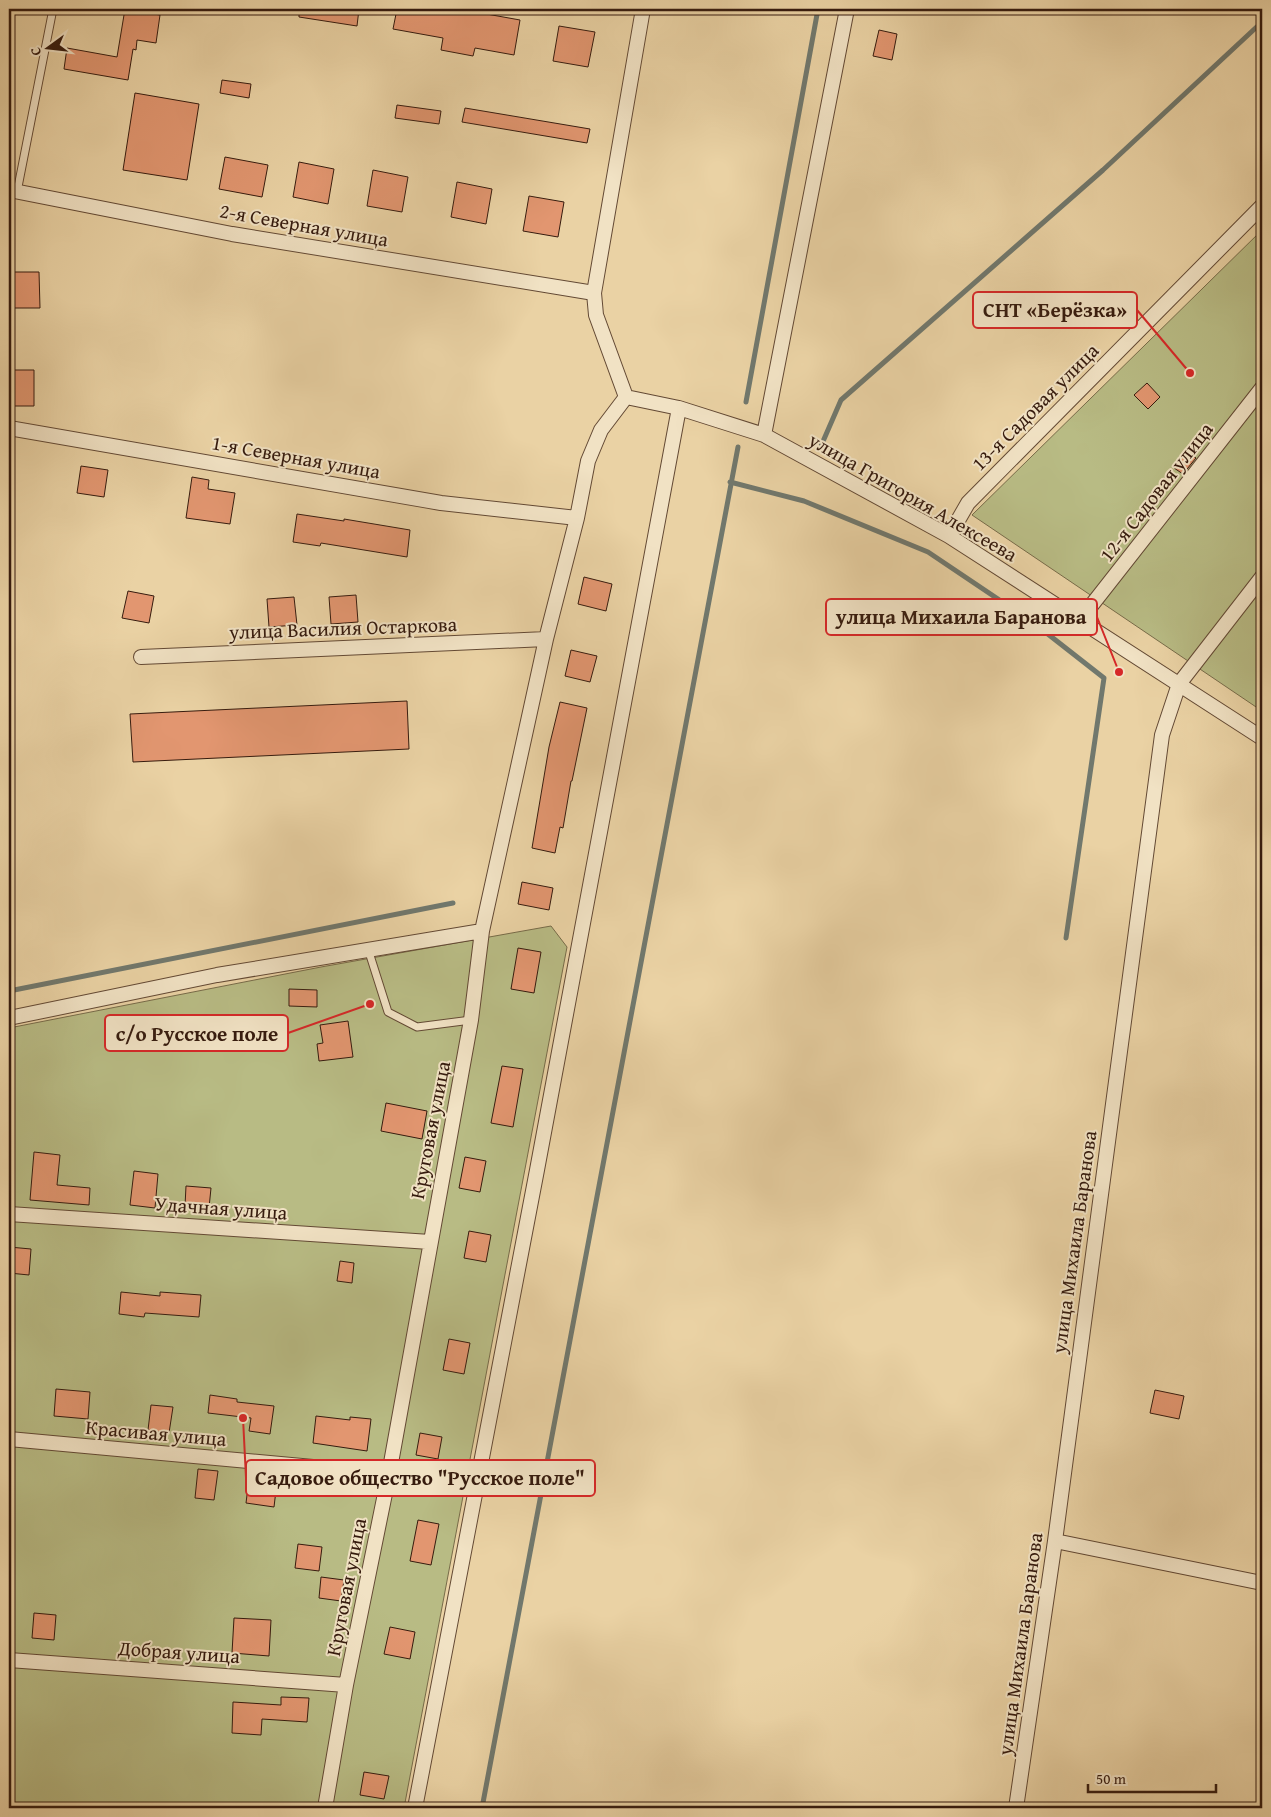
<svg xmlns="http://www.w3.org/2000/svg" width="1271" height="1817" font-family="'Gentium Book Plus',serif">
  <style>
    .green { fill: #b8bb84; stroke: #776b49 }
    .lines { fill: none; stroke-linecap: round; stroke-linejoin: round }
    .stream { stroke: #71786d; stroke-width: 5 }
    .building { fill: #e29670; stroke: #361b0e }
    .lane-casing { stroke: #634934; stroke-width: 9 }
    .street-casing { stroke: #634934; stroke-width: 16 }
    .lane { stroke: #f1e2c4; stroke-width: 7 }
    .street { stroke: #f1e2c4; stroke-width: 14 }
    .labels { text-anchor: middle; stroke-width: 4; stroke-linejoin: round; paint-order: stroke }
    .street-label { font-size: 20px; fill: #361b0e; stroke: #f1e2c4 }
    .leader { fill: none; stroke: #d62828; stroke-width: 2 }
    .callout-dot { fill: #d62828; stroke: #f1e2c4; stroke-width: 2 }
    .callout { fill: #f1e2c4; stroke: #d62828; stroke-width: 2 }
    .callout-label { font-size: 21px; text-anchor: middle; font-weight: bold; fill: #361b0e }
  </style>
  <rect width="100%" height="100%" fill="#ead2a4"/>
  <filter id="stains"><feTurbulence type="fractalNoise" baseFrequency=".004" numOctaves="4"/><feColorMatrix values="0 0 0 0 .2 0 0 0 0 .09 0 0 0 0 .02 0 0 0 .5 -.17"/></filter>
  <radialGradient id="worn" r=".72"><stop offset=".6" stop-color="#630" stop-opacity="0"/><stop offset="1" stop-color="#630" stop-opacity=".3"/></radialGradient>
  <!-- green -->
  <path class="green" d="M 1262,230 L 1262,711 L 972,515 Z
    M 551,926 L 567,947 L 404,1808 L 9,1808 L 9,1028 L 321,967 Z"/>
  <g class="lines">
    <!-- stream -->
    <path class="stream" d="M 746,402 L 818,9
      M 821,446 L 841,400 L 1103,170 L 1262,22
      M 730,482 L 804,501 L 928,552 L 1035,624 L 1104,678 L 1066,938
      M 9,991 L 453,903
      M 482,1808 L 738,447"/>
  </g>
  <!-- building -->
  <path class="building" d="M 125,9 L 143,9 L 142,12 L 160,15 L 156,43 L 137,40 L 136,50 L 133,49 L 128,80 L 64,69 L 67,48 L 117,57 Z
    M 299,9 L 359,9 L 357,26 L 299,17 Z
    M 397,9 L 481,9 L 481,13 L 520,20 L 514,55 L 475,48 L 473,56 L 441,50 L 443,38 L 393,29 Z
    M 559,26 L 595,32 L 588,67 L 553,61 Z
    M 879,30 L 897,34 L 892,60 L 873,56 Z
    M 222,80 L 251,84 L 249,98 L 220,93 Z
    M 135,93 L 199,104 L 187,180 L 123,170 Z
    M 397,105 L 441,111 L 439,124 L 395,118 Z
    M 465,108 L 590,129 L 587,143 L 462,122 Z
    M 225,157 L 268,165 L 262,197 L 219,189 Z
    M 299,162 L 334,169 L 328,204 L 293,197 Z
    M 373,170 L 408,177 L 402,212 L 367,206 Z
    M 457,182 L 492,189 L 486,224 L 451,217 Z
    M 529,196 L 564,202 L 558,237 L 523,231 Z
    M 9,272 L 39,272 L 40,308 L 9,308 Z
    M 9,370 L 34,370 L 34,406 L 9,406 Z
    M 1147,383 L 1160,397 L 1148,409 L 1134,395 Z
    M 1186,451 L 1196,458 L 1183,474 L 1174,468 Z
    M 81,466 L 108,470 L 104,497 L 77,493 Z
    M 192,477 L 209,480 L 208,489 L 235,493 L 230,524 L 186,518 Z
    M 297,514 L 344,521 L 344,519 L 410,530 L 407,557 L 321,543 L 320,546 L 293,542 Z
    M 584,577 L 612,584 L 606,611 L 578,604 Z
    M 128,591 L 154,596 L 149,623 L 122,618 Z
    M 356,595 L 358,622 L 331,624 L 329,597 Z
    M 294,597 L 297,625 L 269,627 L 267,599 Z
    M 571,650 L 597,656 L 590,682 L 565,676 Z
    M 407,701 L 409,749 L 133,762 L 130,714 Z
    M 560,702 L 587,708 L 572,781 L 571,781 L 563,828 L 560,827 L 555,853 L 532,848 L 549,747 Z
    M 522,882 L 553,888 L 549,910 L 518,904 Z
    M 518,948 L 541,952 L 534,993 L 511,989 Z
    M 289,989 L 317,990 L 317,1007 L 289,1006 Z
    M 348,1021 L 353,1057 L 319,1061 L 317,1044 L 323,1043 L 320,1025 Z
    M 502,1066 L 523,1069 L 513,1127 L 491,1123 Z
    M 386,1103 L 427,1111 L 422,1139 L 381,1131 Z
    M 34,1152 L 60,1155 L 57,1185 L 90,1188 L 89,1205 L 30,1200 Z
    M 465,1157 L 486,1161 L 480,1192 L 459,1188 Z
    M 134,1171 L 158,1174 L 155,1208 L 130,1205 Z
    M 186,1186 L 211,1188 L 209,1208 L 185,1206 Z
    M 469,1231 L 491,1235 L 486,1262 L 464,1258 Z
    M 9,1247 L 31,1249 L 29,1275 L 9,1273 Z
    M 340,1261 L 354,1263 L 352,1283 L 337,1281 Z
    M 121,1292 L 160,1296 L 160,1292 L 201,1295 L 199,1317 L 145,1313 L 144,1317 L 119,1314 Z
    M 449,1339 L 470,1343 L 464,1374 L 443,1370 Z
    M 56,1389 L 90,1392 L 88,1419 L 54,1416 Z
    M 1155,1390 L 1184,1396 L 1179,1419 L 1150,1413 Z
    M 210,1395 L 237,1399 L 237,1402 L 274,1406 L 270,1434 L 249,1431 L 251,1418 L 208,1413 Z
    M 151,1405 L 173,1407 L 169,1433 L 148,1430 Z
    M 316,1416 L 350,1420 L 350,1417 L 371,1419 L 367,1451 L 313,1443 Z
    M 420,1433 L 442,1437 L 438,1459 L 416,1455 Z
    M 198,1469 L 218,1471 L 214,1500 L 195,1498 Z
    M 249,1479 L 277,1482 L 274,1507 L 246,1503 Z
    M 418,1520 L 439,1524 L 431,1565 L 410,1561 Z
    M 298,1544 L 322,1547 L 319,1571 L 295,1568 Z
    M 321,1577 L 344,1580 L 341,1601 L 319,1598 Z
    M 34,1613 L 56,1615 L 54,1640 L 32,1638 Z
    M 234,1618 L 271,1620 L 269,1656 L 232,1653 Z
    M 390,1627 L 415,1632 L 410,1659 L 384,1654 Z
    M 281,1697 L 309,1698 L 307,1722 L 262,1719 L 261,1735 L 232,1733 L 233,1702 L 281,1705 Z
    M 364,1772 L 389,1776 L 384,1799 L 360,1795 Z"/>
  <g class="lines">
    <!-- lane casing -->
    <g class="lane-casing">
      <path id="lane" d="M 17,192 L 53,9
        M 368,949 L 388,1012 L 417,1027 L 471,1020"/>
    </g>
    <!-- street casing -->
    <g class="street-casing">
      <path id="street" d="M 9,190 L 232,234 L 594,293
        M 626,397 L 679,408 L 764,435 L 949,536 L 1262,738
        M 626,397 L 596,315 L 594,293 L 643,9
        M 9,428 L 441,503 L 577,518
        M 764,435 L 847,9
        M 949,536 L 968,503 L 1262,206
        M 1080,620 L 1262,388
        M 141,657 L 546,639
        M 9,1018 L 217,975 L 482,931
        M 9,1214 L 430,1242
        M 9,1439 L 389,1474
        M 1055,1541 L 1262,1583
        M 9,1660 L 346,1685
        M 325,1808 L 346,1685 L 389,1474 L 471,1020 L 482,931 L 546,639 L 577,518 L 588,461 L 601,430 L 626,397
        M 415,1808 L 537,1170 L 679,408
        M 1016,1808 L 1055,1541 L 1162,735 L 1179,684 L 1262,577"/>
    </g>
    <!-- lane -->
    <use href="#lane" class="lane"/>
    <!-- street -->
    <use href="#street" class="street"/>
  </g>
  <g class="labels">
    <!-- street labels -->
    <g class="street-label">
      <text transform="translate(304 225) rotate(10)" y="7">2-я Северная улица</text>
      <text transform="translate(1035 407) rotate(-45)" y="7">13-я Садовая улица</text>
      <text transform="translate(296 457) rotate(10)" y="7">1-я Северная улица</text>
      <text transform="translate(1156 492) rotate(-52)" y="7">12-я Садовая улица</text>
      <text transform="translate(913 497) rotate(30)" y="7">улица Григория Алексеева</text>
      <text transform="translate(343 628) rotate(-2)" y="7">улица Василия Остаркова</text>
      <text transform="translate(430 1130) rotate(-79)" y="7">Круговая улица</text>
      <text transform="translate(221 1208) rotate(4)" y="7">Удачная улица</text>
      <text transform="translate(1074 1242) rotate(-82)" y="7">улица Михаила Баранова</text>
      <text transform="translate(156 1433) rotate(5)" y="7">Красивая улица</text>
      <text transform="translate(346 1587) rotate(-79)" y="7">Круговая улица</text>
      <text transform="translate(1020 1644) rotate(-82)" y="7">улица Михаила Баранова</text>
      <text transform="translate(179 1652) rotate(4)" y="7">Добрая улица</text>
    </g>
  </g>
  <!-- callouts -->
  <path class="leader" d="M1190 373L1137 310M1119 672L1097 617M370 1004L288 1033M243 1418L246 1478"/>
  <g class="callout-dot">
    <circle cx="1190" cy="373" r="5"/>
    <circle cx="1119" cy="672" r="5"/>
    <circle cx="370" cy="1004" r="5"/>
    <circle cx="243" cy="1418" r="5"/>
  </g>
  <g class="callout">
    <rect x="973" y="292" width="164" height="36" rx="5"/>
    <rect x="826" y="599" width="271" height="36" rx="5"/>
    <rect x="105" y="1015" width="183" height="36" rx="5"/>
    <rect x="246" y="1460" width="349" height="36" rx="5"/>
  </g>
  <g class="callout-label">
    <text x="1055" y="317">СНТ «Берёзка»</text>
    <text x="961" y="624">улица Михаила Баранова</text>
    <text x="197" y="1041">с/о Русское поле</text>
    <text x="420" y="1485">Садовое общество "Русское поле"</text>
  </g>
  <!-- margin -->
  <rect width="1271" height="1817" fill="none" stroke="#ead2a4" stroke-width="30"/>
  <rect x="10" y="10" width="1251" height="1797" fill="none" stroke="#361b0e" stroke-width="2.5"/>
  <rect x="15" y="15" width="1241" height="1787" fill="none" stroke="#361b0e"/>
  <!-- north arrow -->
  <g transform="translate(48 48) rotate(255)" stroke="#f1e2c4" stroke-width="4" paint-order="stroke">
  <path d="M0-4L9 19L0 12L-9 19Z" fill="#361b0e"/>
  <text y="-8" font-size="14" font-weight="bold" text-anchor="middle" fill="#361b0e">С</text>
  </g>
  <!-- scale -->
  <path d="M1088 1784v8h128v-8" fill="none" stroke="#361b0e" stroke-width="2.5"/>
  <text x="1096" y="1784" font-size="15" fill="#361b0e" stroke="#f1e2c4" stroke-width="4" paint-order="stroke">50 m</text>
  <rect width="100%" height="100%" filter="url(#stains)"/>
  <rect width="100%" height="100%" fill="url(#worn)"/>
</svg>
